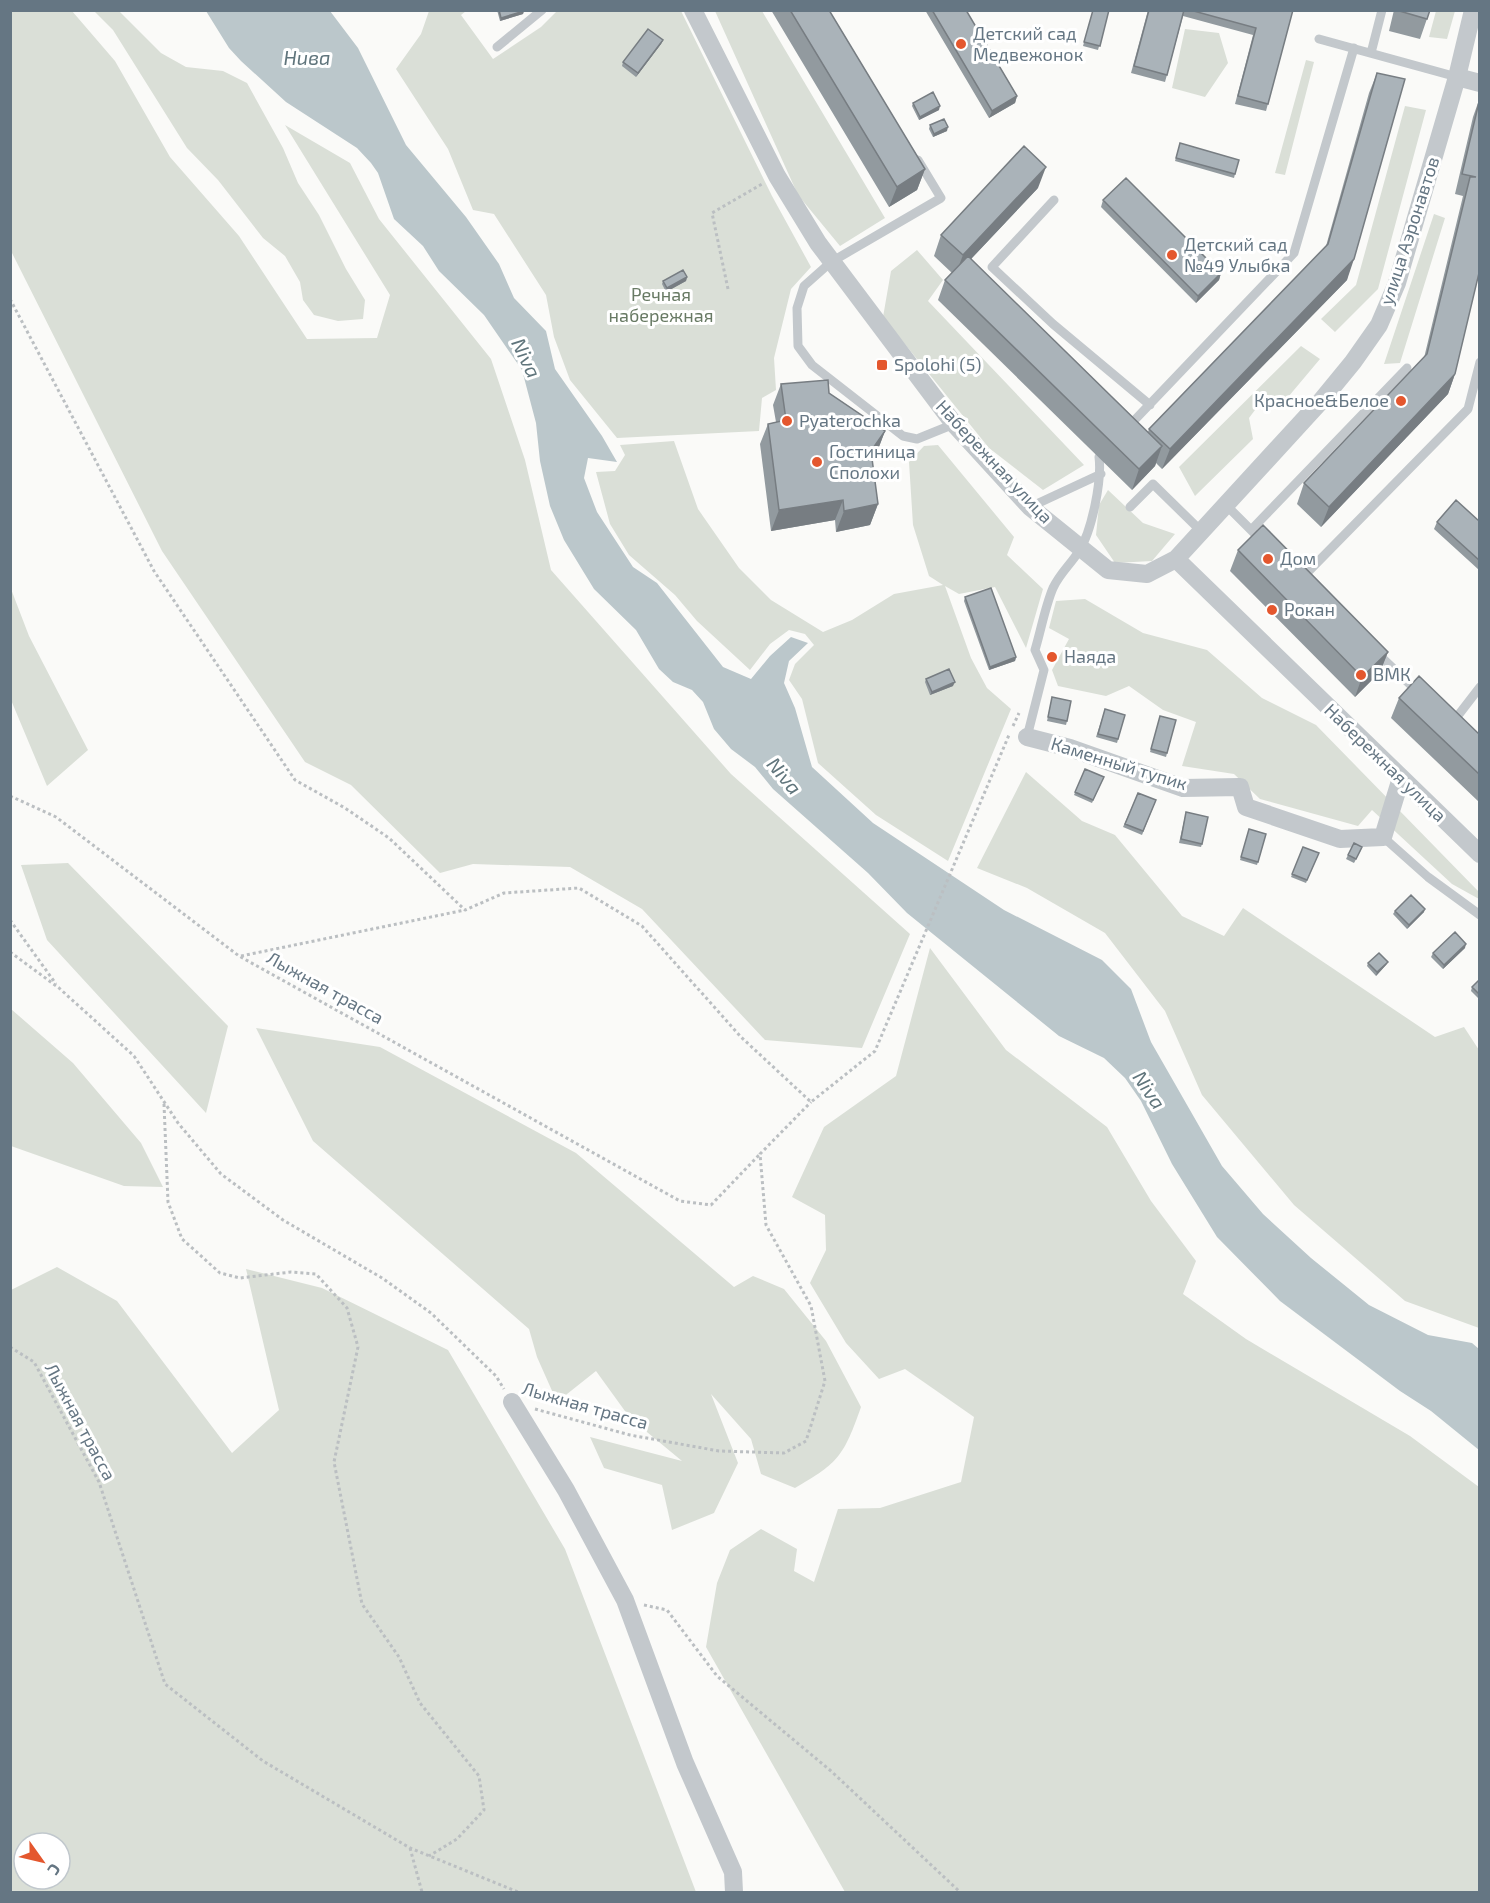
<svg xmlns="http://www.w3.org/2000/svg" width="1490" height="1903" font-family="'Exo 2',sans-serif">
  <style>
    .green { fill: #dadfd7; fill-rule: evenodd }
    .water { fill: #bbc7cb }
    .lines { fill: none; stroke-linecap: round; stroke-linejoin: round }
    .path { stroke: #bbbfc2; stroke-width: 3; stroke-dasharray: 3 3; stroke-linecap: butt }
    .lane { stroke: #c3c8cc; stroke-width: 9 }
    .street { stroke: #c3c8cc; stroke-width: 18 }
    .wall { fill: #929a9f }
    .shaded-wall { fill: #777d82 }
    .building { fill: #aab3b9; stroke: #777d82; stroke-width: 1.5 }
    .poi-dot { fill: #e4572e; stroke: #fff; stroke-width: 2 }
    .labels { text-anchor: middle; stroke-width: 6; stroke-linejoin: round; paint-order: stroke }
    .poi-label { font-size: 18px; fill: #657683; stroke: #fff; text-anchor: start }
    .street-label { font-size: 18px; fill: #657683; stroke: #fff }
    .park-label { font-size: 18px; fill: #687a64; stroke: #fff }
    .water-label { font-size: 20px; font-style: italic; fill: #60757c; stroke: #fff }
  </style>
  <rect width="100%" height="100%" fill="#fafaf8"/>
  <!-- green -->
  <path class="green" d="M 11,10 L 72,11 L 115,61 L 170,157 L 239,236 L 307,339 L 377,338 L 390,295 L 285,125 L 350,163 L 379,219 L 491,359 L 525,460 L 551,570 L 731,774 L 910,934 L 862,1048 L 765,1040 L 642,909 L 570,867 L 473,864 L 440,873 L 351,785 L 305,762 L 162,551 L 11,251 Z
    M 94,11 L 119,11 L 161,53 L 186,67 L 223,71 L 247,83 L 283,148 L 298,183 L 319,215 L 346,269 L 365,300 L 363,319 L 338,321 L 314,315 L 303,300 L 300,282 L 285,256 L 263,238 L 218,180 L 187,148 L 113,30 Z
    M 429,11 L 466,11 L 461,15 L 493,59 L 541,27 L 557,11 L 681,11 L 772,196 L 811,267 L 791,289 L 774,358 L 776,390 L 762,398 L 759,431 L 617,438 L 570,380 L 554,337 L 546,295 L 494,214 L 473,210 L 448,149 L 396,69 L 421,34 Z
    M 715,11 L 762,11 L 885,218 L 840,246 L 798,195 Z
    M 1436,11 L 1455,11 L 1447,39 L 1429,37 Z
    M 1185,29 L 1219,33 L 1228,63 L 1205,97 L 1172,88 Z
    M 1306,60 L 1314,62 L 1285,175 L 1275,173 Z
    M 1405,106 L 1426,110 L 1378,289 L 1335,332 L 1321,319 L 1356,285 Z
    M 1434,214 L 1445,218 L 1400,363 L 1384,364 Z
    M 917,250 L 943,280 L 928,301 L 1084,465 L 1043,490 L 989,448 L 883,317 L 891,271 Z
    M 1301,346 L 1320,359 L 1278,409 L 1261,402 L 1249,418 L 1253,439 L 1195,496 L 1179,467 Z
    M 674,441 L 698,509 L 739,568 L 771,600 L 823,632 L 852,620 L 894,594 L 943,585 L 929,576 L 913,525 L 909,462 L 924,446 L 938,445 L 1014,537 L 1007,555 L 1043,589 L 1026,648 L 995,587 L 959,594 L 945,586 L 971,658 L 987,688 L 1011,709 L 948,861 L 876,815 L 818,763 L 802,699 L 789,680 L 795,664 L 814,645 L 805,634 L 789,630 L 770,644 L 750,670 L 697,621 L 675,595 L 629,555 L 610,524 L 596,472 L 615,471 L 625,455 L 620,445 Z
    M 1108,490 L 1143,523 L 1175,534 L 1152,561 L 1115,563 L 1096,535 L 1099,505 Z
    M 11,589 L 29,636 L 88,750 L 47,786 L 11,700 Z
    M 1085,599 L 1143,633 L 1207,650 L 1262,698 L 1316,725 L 1479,892 L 1479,899 L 1452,884 L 1372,810 L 1358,826 L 1260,799 L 1234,774 L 1182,766 L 1196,722 L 1163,710 L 1129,686 L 1106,696 L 1058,686 L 1052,670 L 1069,639 L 1049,628 L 1056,601 Z
    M 1026,772 L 1082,821 L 1115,835 L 1182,916 L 1224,936 L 1243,908 L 1435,1037 L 1464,1027 L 1479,1050 L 1479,1328 L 1405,1301 L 1294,1205 L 1202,1095 L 1165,1011 L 1105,933 L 1027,888 L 977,868 Z
    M 68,863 L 228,1026 L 206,1113 L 47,940 L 21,865 Z
    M 930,948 L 1006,1050 L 1107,1127 L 1151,1201 L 1196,1261 L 1183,1294 L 1246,1339 L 1410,1436 L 1479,1487 L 1479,1892 L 845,1892 L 706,1647 L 717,1583 L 730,1550 L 761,1529 L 797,1549 L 794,1571 L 814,1582 L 838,1509 L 880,1508 L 961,1482 L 974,1417 L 905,1369 L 879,1379 L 846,1343 L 810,1283 L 826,1250 L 825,1215 L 792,1197 L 824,1127 L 896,1076 Z
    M 11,1009 L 73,1063 L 141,1143 L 163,1187 L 124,1186 L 11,1146 Z
    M 256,1028 L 380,1047 L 576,1153 L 734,1287 L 753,1276 L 784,1289 L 826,1341 L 861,1407 C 844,1455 839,1463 795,1488 L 761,1474 L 751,1439 L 711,1394 L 738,1463 L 714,1513 L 672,1530 L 662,1485 L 604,1468 L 590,1437 L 682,1461 L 630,1418 L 596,1371 L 557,1402 L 537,1357 L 529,1329 L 313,1141 Z
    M 57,1267 L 117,1301 L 232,1453 L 279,1410 L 246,1269 L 322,1288 L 448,1350 L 565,1549 L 696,1892 L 11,1892 L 11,1290 ZM 24,1843 L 60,1843 L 60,1879 L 24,1879 Z"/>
  <!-- water -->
  <path class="water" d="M 206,11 L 330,11 L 358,48 L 406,145 L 466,217 L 499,264 L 514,298 L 546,331 L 555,369 L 602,436 L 617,462 L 588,458 L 584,478 L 597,512 L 633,567 L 657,583 L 723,667 L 751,679 L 770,656 L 791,637 L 808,643 L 789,661 L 784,683 L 795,708 L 812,767 L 873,823 L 1004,910 L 1102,960 L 1131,989 L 1151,1042 L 1222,1166 L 1263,1214 L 1311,1258 L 1369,1305 L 1428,1335 L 1472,1343 L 1479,1349 L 1479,1450 L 1431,1411 L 1400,1391 L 1280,1301 L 1217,1237 L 1172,1164 L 1141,1101 L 1125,1078 L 1104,1058 L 1059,1036 L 907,913 L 868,873 L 773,789 L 755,767 L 731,749 L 714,729 L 703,702 L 692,690 L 673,682 L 659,669 L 636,630 L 594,589 L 564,540 L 550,506 L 540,461 L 536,423 L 522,370 L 484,315 L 439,271 L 423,246 L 394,219 L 378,173 L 371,163 L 357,148 L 286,102 L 241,61 L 229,48 Z"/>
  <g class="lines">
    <!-- path -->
    <path class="path" d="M 728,289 L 712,213 L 762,184
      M 10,299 L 154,571 L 295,780 L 345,808 L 389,838 L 465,910 L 504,893 L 579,888 L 642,926 L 741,1037 L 811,1102 L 875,1051 L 1009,735
      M 1013,726 L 1019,713
      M 10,796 L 56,817 L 239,956 L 680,1201 L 711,1205 L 760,1154
      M 10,920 L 56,984
      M 10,952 L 59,988 L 134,1056 L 178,1123 L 221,1174 L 283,1220 L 382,1278 L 431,1313 L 496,1376 L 504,1389
      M 241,956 L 465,910
      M 164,1104 L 168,1202 L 182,1239 L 220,1273 L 240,1278 L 291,1272 L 316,1274 L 347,1308 L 358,1347 L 334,1462 L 362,1604 L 399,1657 L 420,1703 L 479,1776 L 484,1810 L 457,1839 L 429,1856
      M 10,1347 L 34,1362 L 99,1482 L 165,1684 L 263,1761 L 410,1848 L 518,1892
      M 535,1409 L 630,1435 L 719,1451 L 784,1453 L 806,1441 L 825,1381 L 811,1306 L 766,1225 L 760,1154 L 811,1102
      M 644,1605 L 667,1610 L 717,1676 L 831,1771 L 960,1892
      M 410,1848 L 422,1892"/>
    <!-- lane -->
    <path class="lane" d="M 1319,39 L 1457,77
      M 497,47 L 542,10
      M 1371,53 L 1382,10
      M 918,160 L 941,198 L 831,262 L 804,286 L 797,308 L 798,346 L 812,365 L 903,436 L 917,439 L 954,424
      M 1054,200 L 992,267 L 1053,324 L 1150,405
      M 1128,427 L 1294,253 L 1354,48
      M 1224,503 L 1263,542
      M 1030,507 L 1101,474
      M 1130,507 L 1153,484 L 1200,530
      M 1251,530 L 1407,368
      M 1301,579 L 1468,409 L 1480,362
      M 1376,652 L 1418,692
      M 1453,722 L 1480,687
      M 1027,737 L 1044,670 L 1035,650 C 1041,630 1045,607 1053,588 C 1060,573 1071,564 1079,551 C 1092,531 1102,480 1099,457
      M 1383,837 L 1428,877 L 1480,915"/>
    <!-- street -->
    <path class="street" d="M 693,10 L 777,176 L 818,243 L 954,424 L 1030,507 L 1108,570 L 1147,574 L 1176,559 L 1321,401 L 1353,362 L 1379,325 L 1397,283 L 1457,77 L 1473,10
      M 1457,77 L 1480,83
      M 1176,559 L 1480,854
      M 1027,737 L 1070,748 L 1183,788 L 1240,787 L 1246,807 L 1340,839 L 1383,837 L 1401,778
      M 512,1402 L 566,1490 L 625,1600 L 685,1763 L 733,1872 L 734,1892"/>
  </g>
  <!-- wall -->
  <path class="wall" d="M 497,10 L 524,10 L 523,14 L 500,21 Z
    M 771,10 L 829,10 L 925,169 L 917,190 L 889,207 Z
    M 925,10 L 966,10 L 1017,96 L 1015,103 L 989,118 Z
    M 1093,10 L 1109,10 L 1098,50 L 1083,46 Z
    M 1148,10 L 1293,10 L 1266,111 L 1235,104 L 1253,35 L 1183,16 L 1165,82 L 1131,73 Z
    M 1394,10 L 1430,10 L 1420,39 L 1389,31 Z
    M 663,40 L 661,44 L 636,77 L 622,66 L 623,62 Z
    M 1377,73 L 1347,280 L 1162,469 L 1156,463 L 1155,466 L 1132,490 L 938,300 L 945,280 L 952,273 L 934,256 L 941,235 L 1038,188 L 971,259 L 1148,432 L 1149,429 L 1326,246 L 1369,93 Z
    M 1479,100 L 1455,374 L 1448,394 L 1321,527 L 1297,504 L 1304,483 L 1424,358 L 1463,196 L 1455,194 L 1473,117 Z
    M 913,103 L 939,110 L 919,120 L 912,106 Z
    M 930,125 L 947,131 L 933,137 L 929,129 Z
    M 1180,143 L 1235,174 L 1234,178 L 1175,161 Z
    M 1103,200 L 1221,273 L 1219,280 L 1196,303 L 1101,207 Z
    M 687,277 L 686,281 L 666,292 L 662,284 L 663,281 Z
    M 781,384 L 829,393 L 885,431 L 877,452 L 872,459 L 878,504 L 870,525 L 836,532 L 835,520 L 771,531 L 760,444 L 768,424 L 776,422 L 773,405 Z
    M 1479,521 L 1479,570 L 1434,529 L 1437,522 Z
    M 1238,550 L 1388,652 L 1380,672 L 1355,697 L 1230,571 Z
    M 965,597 L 1016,657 L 1015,661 L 989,670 L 964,601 Z
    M 926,679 L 953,686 L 930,695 L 925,682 Z
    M 1052,697 L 1067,721 L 1066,725 L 1047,721 Z
    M 1399,698 L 1479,734 L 1479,802 L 1391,718 Z
    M 1105,709 L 1125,715 L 1117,743 L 1096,737 Z
    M 1160,716 L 1176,720 L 1166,757 L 1150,752 Z
    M 1085,769 L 1104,777 L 1092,803 L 1074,795 Z
    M 1138,793 L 1156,800 L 1142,835 L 1123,827 Z
    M 1186,812 L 1202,844 L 1201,847 L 1179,843 Z
    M 1249,829 L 1266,834 L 1257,865 L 1240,860 Z
    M 1303,847 L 1319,853 L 1306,883 L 1291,877 Z
    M 1361,850 L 1354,863 L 1346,859 L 1348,855 Z
    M 1395,911 L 1424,912 L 1407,929 L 1393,914 Z
    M 1465,948 L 1443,969 L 1431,957 L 1433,953 Z
    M 1388,962 L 1386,965 L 1376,976 L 1367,966 L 1368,963 Z
    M 1479,980 L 1479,999 L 1471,991 L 1472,987 Z"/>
  <!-- shaded-wall -->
  <path class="shaded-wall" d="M 524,11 L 523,14 L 500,21 L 501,18 Z
    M 663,40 L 661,44 L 636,77 L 638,73 Z
    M 1017,96 L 1015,103 L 989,118 L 992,111 Z
    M 940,106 L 939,110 L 919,120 L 920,117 Z
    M 948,127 L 947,131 L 933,137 L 934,134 Z
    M 1046,167 L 1038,188 L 955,276 L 963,255 Z
    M 925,169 L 917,190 L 889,207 L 897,187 Z
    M 1354,259 L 1347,280 L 1162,469 L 1170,449 Z
    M 1221,273 L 1219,280 L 1196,303 L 1198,296 Z
    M 687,277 L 686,281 L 666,292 L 667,288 Z
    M 1455,374 L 1448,394 L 1321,527 L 1329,507 Z
    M 885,431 L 877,452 L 864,472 L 871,451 Z
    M 1162,446 L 1155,466 L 1132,490 L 1139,469 Z
    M 843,500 L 835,520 L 771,531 L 779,510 Z
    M 878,504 L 870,525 L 836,532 L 844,511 Z
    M 1388,652 L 1380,672 L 1355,697 L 1362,677 Z
    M 1016,657 L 1015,661 L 989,670 L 990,667 Z
    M 955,682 L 953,686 L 930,695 L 932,692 Z
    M 1425,909 L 1424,912 L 1407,929 L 1409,925 Z
    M 1466,944 L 1465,948 L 1443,969 L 1444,965 Z
    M 1388,962 L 1386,965 L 1376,976 L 1377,972 Z"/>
  <!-- building -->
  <path class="building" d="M 499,10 L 524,10 L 524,11 L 501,18 Z
    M 790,10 L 829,10 L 925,169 L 897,187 Z
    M 932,10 L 966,10 L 1017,96 L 992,111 Z
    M 1093,10 L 1109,10 L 1100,46 L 1084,42 Z
    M 1149,10 L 1184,10 L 1167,75 L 1134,66 Z
    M 1190,10 L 1293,10 L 1268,104 L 1238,96 L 1256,28 Z
    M 1396,10 L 1430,10 L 1427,19 Z
    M 648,29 L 663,40 L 638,73 L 623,62 Z
    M 1377,73 L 1405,79 L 1354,259 L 1170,449 L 1149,429 L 1328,244 Z
    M 933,92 L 940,106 L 920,117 L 913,103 Z
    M 1479,102 L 1479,273 L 1455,374 L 1329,507 L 1304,483 L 1427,354 L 1470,177 L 1476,177 L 1462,174 Z
    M 944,119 L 948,127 L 934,134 L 930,125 Z
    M 1180,143 L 1239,160 L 1235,174 L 1176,158 Z
    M 1024,146 L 1046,167 L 963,255 L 941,235 Z
    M 1126,178 L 1221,273 L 1198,296 L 1103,200 Z
    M 968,256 L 1162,446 L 1139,469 L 945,280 Z
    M 683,270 L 687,277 L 667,288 L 663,281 Z
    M 828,380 L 829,393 L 885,431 L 871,451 L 878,504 L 844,511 L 843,500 L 779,510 L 768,424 L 786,420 L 781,384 Z
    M 1456,500 L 1479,521 L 1479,560 L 1437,522 Z
    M 1263,525 L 1388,652 L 1362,677 L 1238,550 Z
    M 991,588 L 1016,657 L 990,667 L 965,597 Z
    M 949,669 L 955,682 L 932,692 L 926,679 Z
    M 1419,676 L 1479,734 L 1479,774 L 1399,698 Z
    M 1052,697 L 1071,701 L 1067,721 L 1048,717 Z
    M 1105,709 L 1125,715 L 1118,739 L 1098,734 Z
    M 1160,716 L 1176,720 L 1167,753 L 1151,749 Z
    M 1085,769 L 1104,777 L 1093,800 L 1075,792 Z
    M 1138,793 L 1156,800 L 1143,831 L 1125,824 Z
    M 1186,812 L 1208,817 L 1202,844 L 1181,839 Z
    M 1249,829 L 1266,834 L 1258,862 L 1241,857 Z
    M 1354,843 L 1362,847 L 1356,859 L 1348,855 Z
    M 1303,847 L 1319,853 L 1307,880 L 1292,874 Z
    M 1411,895 L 1425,909 L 1409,925 L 1395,911 Z
    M 1455,932 L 1466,944 L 1444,965 L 1433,953 Z
    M 1379,953 L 1388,962 L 1377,972 L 1368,963 Z
    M 1479,980 L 1479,994 L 1472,987 Z"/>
  <!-- markers -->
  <g class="poi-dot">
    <circle cx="961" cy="44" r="6"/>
    <circle cx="1172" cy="255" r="6"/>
    <rect x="876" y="359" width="12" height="12" rx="3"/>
    <circle cx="1401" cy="401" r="6"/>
    <circle cx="787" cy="421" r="6"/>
    <circle cx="817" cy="462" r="6"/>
    <circle cx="1268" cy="559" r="6"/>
    <circle cx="1272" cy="610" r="6"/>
    <circle cx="1052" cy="657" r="6"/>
    <circle cx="1361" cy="675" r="6"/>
  </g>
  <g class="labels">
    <!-- poi labels -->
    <g class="poi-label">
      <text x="973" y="40">Детский сад<tspan x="973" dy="21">Медвежонок</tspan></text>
      <text x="1184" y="251">Детский сад<tspan x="1184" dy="21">№49 Улыбка</tspan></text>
      <text x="894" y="371">Spolohi (5)</text>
      <text x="1389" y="407" text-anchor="end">Красное&amp;Белое</text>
      <text x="799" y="427">Pyaterochka</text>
      <text x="829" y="458">Гостиница<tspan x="829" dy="21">Сполохи</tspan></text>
      <text x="1280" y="565">Дом</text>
      <text x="1284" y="616">Рокан</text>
      <text x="1064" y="663">Наяда</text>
      <text x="1373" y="681">ВМК</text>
    </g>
    <!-- street labels -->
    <g class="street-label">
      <text transform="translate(1410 231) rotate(-72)" y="6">улица Аэронавтов</text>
      <text transform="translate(994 462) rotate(47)" y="6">Набережная улица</text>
      <text transform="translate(1385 763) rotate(44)" y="6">Набережная улица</text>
      <text transform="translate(1119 764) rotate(17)" y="6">Каменный тупик</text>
      <text transform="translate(325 988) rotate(29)" y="6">Лыжная трасса</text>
      <text transform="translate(585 1406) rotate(16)" y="6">Лыжная трасса</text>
      <text transform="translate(80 1422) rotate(62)" y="6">Лыжная трасса</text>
    </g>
    <!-- park labels -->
    <g class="park-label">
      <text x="661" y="301">Речная<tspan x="661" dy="21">набережная</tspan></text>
    </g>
    <!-- water labels -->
    <g class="water-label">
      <text x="307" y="65">Нива</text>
      <text transform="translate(526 358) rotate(64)" y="7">Niva</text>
      <text transform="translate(784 776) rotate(50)" y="7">Niva</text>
      <text transform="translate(1149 1090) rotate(56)" y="7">Niva</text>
    </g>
  </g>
  <!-- border -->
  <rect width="1490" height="1903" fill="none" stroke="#657683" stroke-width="24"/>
  <!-- north arrow -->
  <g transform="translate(42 1861) rotate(124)"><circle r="28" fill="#ffffff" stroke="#c1c8cd" stroke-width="1.5"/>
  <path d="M0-4.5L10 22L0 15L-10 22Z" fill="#e4572e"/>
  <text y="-9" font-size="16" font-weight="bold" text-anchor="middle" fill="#657683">С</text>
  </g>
</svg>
